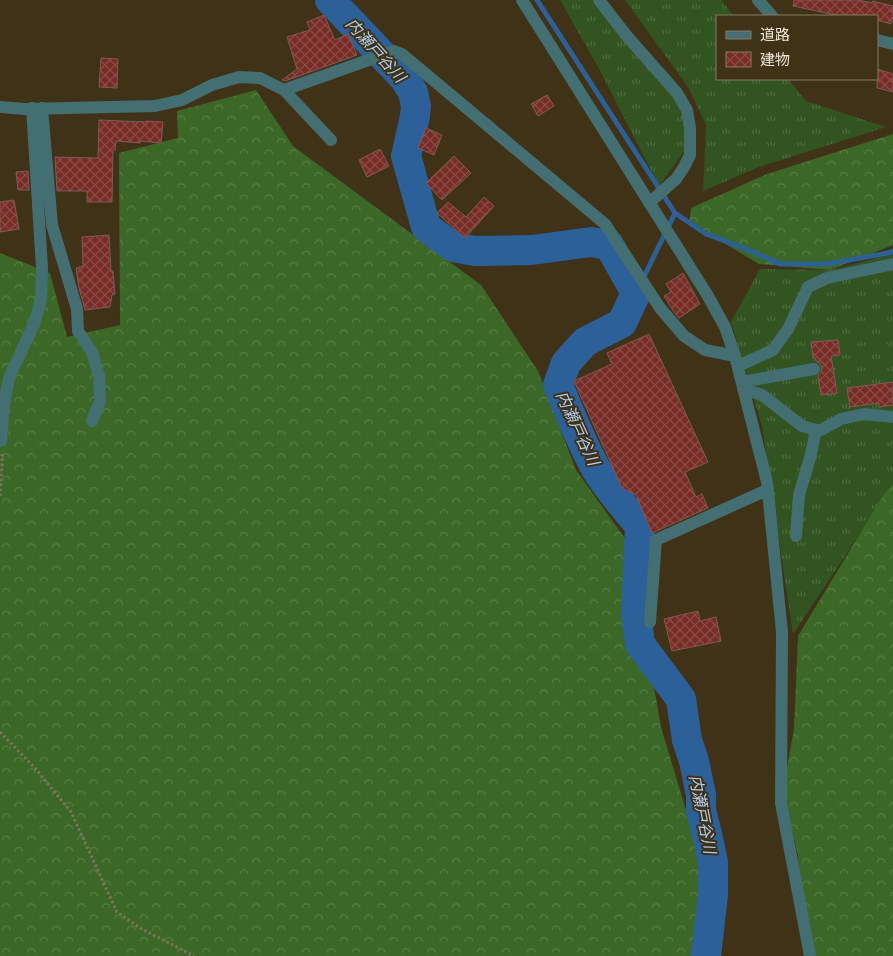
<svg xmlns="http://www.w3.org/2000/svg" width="893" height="956" font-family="Lora,'Noto Sans JP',serif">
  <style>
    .grass { fill: url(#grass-tufts) }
    .forest { fill: url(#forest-crowns) }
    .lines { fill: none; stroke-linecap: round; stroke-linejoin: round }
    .stream { stroke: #2c6099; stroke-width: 5 }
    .river { stroke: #2c6099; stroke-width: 30 }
    .building { fill: url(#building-cross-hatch); stroke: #7e5b57 }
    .path { stroke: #7e735b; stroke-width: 3; stroke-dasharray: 2.5 2.5; stroke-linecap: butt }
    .minor { stroke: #436f72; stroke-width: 12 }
    .labels { text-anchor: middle; stroke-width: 4; stroke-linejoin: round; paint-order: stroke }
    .water-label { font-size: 16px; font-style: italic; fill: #b1cdee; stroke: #3f3216 }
  </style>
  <defs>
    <pattern id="grass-tufts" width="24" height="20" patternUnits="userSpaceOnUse" patternTransform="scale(1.25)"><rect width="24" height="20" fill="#315420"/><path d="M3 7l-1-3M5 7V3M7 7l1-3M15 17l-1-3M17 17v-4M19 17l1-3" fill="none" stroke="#4f6c40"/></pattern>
    <pattern id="forest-crowns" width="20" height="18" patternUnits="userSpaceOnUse" patternTransform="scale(1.25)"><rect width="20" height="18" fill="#3c6827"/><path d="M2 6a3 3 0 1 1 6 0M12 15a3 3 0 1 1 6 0" fill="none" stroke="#587d45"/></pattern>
    <pattern id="building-cross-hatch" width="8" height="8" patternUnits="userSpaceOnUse" patternTransform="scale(1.25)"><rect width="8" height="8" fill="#772c26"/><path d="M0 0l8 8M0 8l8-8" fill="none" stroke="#8b4a45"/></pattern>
  </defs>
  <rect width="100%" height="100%" fill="#3f3216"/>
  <!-- grass -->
  <path class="grass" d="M 560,0 L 600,0 L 687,110 L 685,150 L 659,186 L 598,67 Z
    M 625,0 L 721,0 L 734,16 L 717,16 L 717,79 L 788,79 L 806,101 L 886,127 L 759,167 L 703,191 L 706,125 L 688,87 Z
    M 893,254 L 893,496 L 861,532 L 793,634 L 762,426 L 731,322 L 760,269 L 830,270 Z"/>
  <!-- forest -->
  <path class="forest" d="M 256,90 L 293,146 L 481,285 L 538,371 L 576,470 L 629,544 L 661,727 L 706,877 L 704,956 L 0,956 L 0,253 L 50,273 L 67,337 L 120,325 L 119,153 L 178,138 L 177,111 Z
    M 893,134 L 893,245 L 830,270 L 759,264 L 719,240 L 689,225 L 691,208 L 767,174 Z
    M 893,485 L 893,956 L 804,956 L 798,856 L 783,790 L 794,729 L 798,636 L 884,494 Z"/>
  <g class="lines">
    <!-- stream -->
    <path class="stream" d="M 537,0 L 675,213
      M 636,293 L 675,213 L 706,234 L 746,249 L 780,264 L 827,264 L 888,253 L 893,251"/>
    <!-- river -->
    <path class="river" d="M 330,0 L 404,78 L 413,92 L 416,106 L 415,116 L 406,156 L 426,227 L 453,247 L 475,251 L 532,250 L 591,242 L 609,245 L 636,293 L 622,323 L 585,342 L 566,363 L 558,385 C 570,413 581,442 596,469 C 608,489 625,508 640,526 L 636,614 L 640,644 L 681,699 L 687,740 L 694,761 L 701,795 L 701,810 L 707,834 L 713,862 L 713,895 L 706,956"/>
  </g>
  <!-- building -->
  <path class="building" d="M 794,0 L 858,0 L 872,3 L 873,1 L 893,6 L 893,17 L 891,24 L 877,20 L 877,16 L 841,16 L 793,6 Z
    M 324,15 L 335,40 L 348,34 L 357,55 L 285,81 L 282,80 L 297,69 L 287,37 L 310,30 L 307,22 Z
    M 101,58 L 118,59 L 117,88 L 99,87 Z
    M 877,69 L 893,74 L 893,92 L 877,88 Z
    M 547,95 L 554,106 L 538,116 L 531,104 Z
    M 99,120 L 146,122 L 146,121 L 163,122 L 161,143 L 140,141 L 140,143 L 116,141 L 115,150 L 113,150 L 112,202 L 87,202 L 87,191 L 57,191 L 55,157 L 98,158 Z
    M 426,128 L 442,135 L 434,155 L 418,148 Z
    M 380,149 L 389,166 L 367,177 L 359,160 Z
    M 454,156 L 471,173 L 442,200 L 426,183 Z
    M 28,171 L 29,190 L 18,190 L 16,172 Z
    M 484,197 L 494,206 L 465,238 L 437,213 L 448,202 L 466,217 Z
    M 14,200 L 19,229 L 0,232 L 0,202 Z
    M 109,235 L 111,271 L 113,271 L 115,294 L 112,295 L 110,307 L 85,310 L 79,288 L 76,268 L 83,266 L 82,237 Z
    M 683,273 L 700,304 L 679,318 L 674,312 L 664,296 L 671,292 L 666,284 Z
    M 649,334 L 708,462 L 685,472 L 696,497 L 702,494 L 708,508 L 652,533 L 636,495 L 622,488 L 574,381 L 612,364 L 607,353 Z
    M 838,340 L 840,355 L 831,356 L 837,393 L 821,395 L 818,376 L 821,372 L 822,368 L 820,363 L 816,361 L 815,358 L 813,358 L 811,342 Z
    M 893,382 L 893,405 L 879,407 L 879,403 L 850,407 L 847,388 Z
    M 698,611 L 700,621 L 716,617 L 721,641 L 672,651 L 664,619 Z"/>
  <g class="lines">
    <!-- path -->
    <path class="path" d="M 0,496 L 2,466 L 2,454
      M 0,732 L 35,768 L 71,812 L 117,912 L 140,928 L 194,956"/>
    <!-- minor -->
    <path class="minor" d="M 522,0 L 708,296 L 725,327 L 735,356 L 767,482 L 782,632 L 781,803 L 810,956
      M 599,0 L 626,35 L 677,93 L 687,110 L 690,128 L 690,155 L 684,167 L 676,179 L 649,203
      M 758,0 L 772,16
      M 877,40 L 893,44
      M 284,90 L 394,51 L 402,54 L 605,224 L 660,308 L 684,336 L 705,350 L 735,356
      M 0,107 L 25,109 L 155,106 L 182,100 L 212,85 L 239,77 L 260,78 L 284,90 L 331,140
      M 42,108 L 52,225 L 77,309 L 78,331 L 92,352 L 99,376 L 100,401 L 92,421
      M 738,366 L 773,350 L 788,329 L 808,287 L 827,278 L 893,264
      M 742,382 L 814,369
      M 743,389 L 762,395 L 802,426 L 816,430 L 821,430 L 841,419 L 864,414 L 893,417
      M 1,441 L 4,405 L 9,378 L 34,324 L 41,300 L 42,268 L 32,108
      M 796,536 L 799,495 L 810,458 L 816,430
      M 650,622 L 656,540 L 767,490"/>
  </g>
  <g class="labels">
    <!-- water labels -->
    <g class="water-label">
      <text transform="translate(376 50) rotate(48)" y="6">内瀬戸谷川</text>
      <text transform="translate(578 428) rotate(65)" y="6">内瀬戸谷川</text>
      <text transform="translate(703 814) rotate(79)" y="6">内瀬戸谷川</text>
    </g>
  </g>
  <!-- legend -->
  <rect x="716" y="15" width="162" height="65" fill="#3f3216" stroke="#857a62"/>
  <rect x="726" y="31" width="25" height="8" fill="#436f72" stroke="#857a62"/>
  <text x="760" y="40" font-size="15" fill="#ede5d5">道路</text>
  <rect x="726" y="52" width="25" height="15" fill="url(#building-cross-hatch)" stroke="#857a62"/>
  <text x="760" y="65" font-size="15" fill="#ede5d5">建物</text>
</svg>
